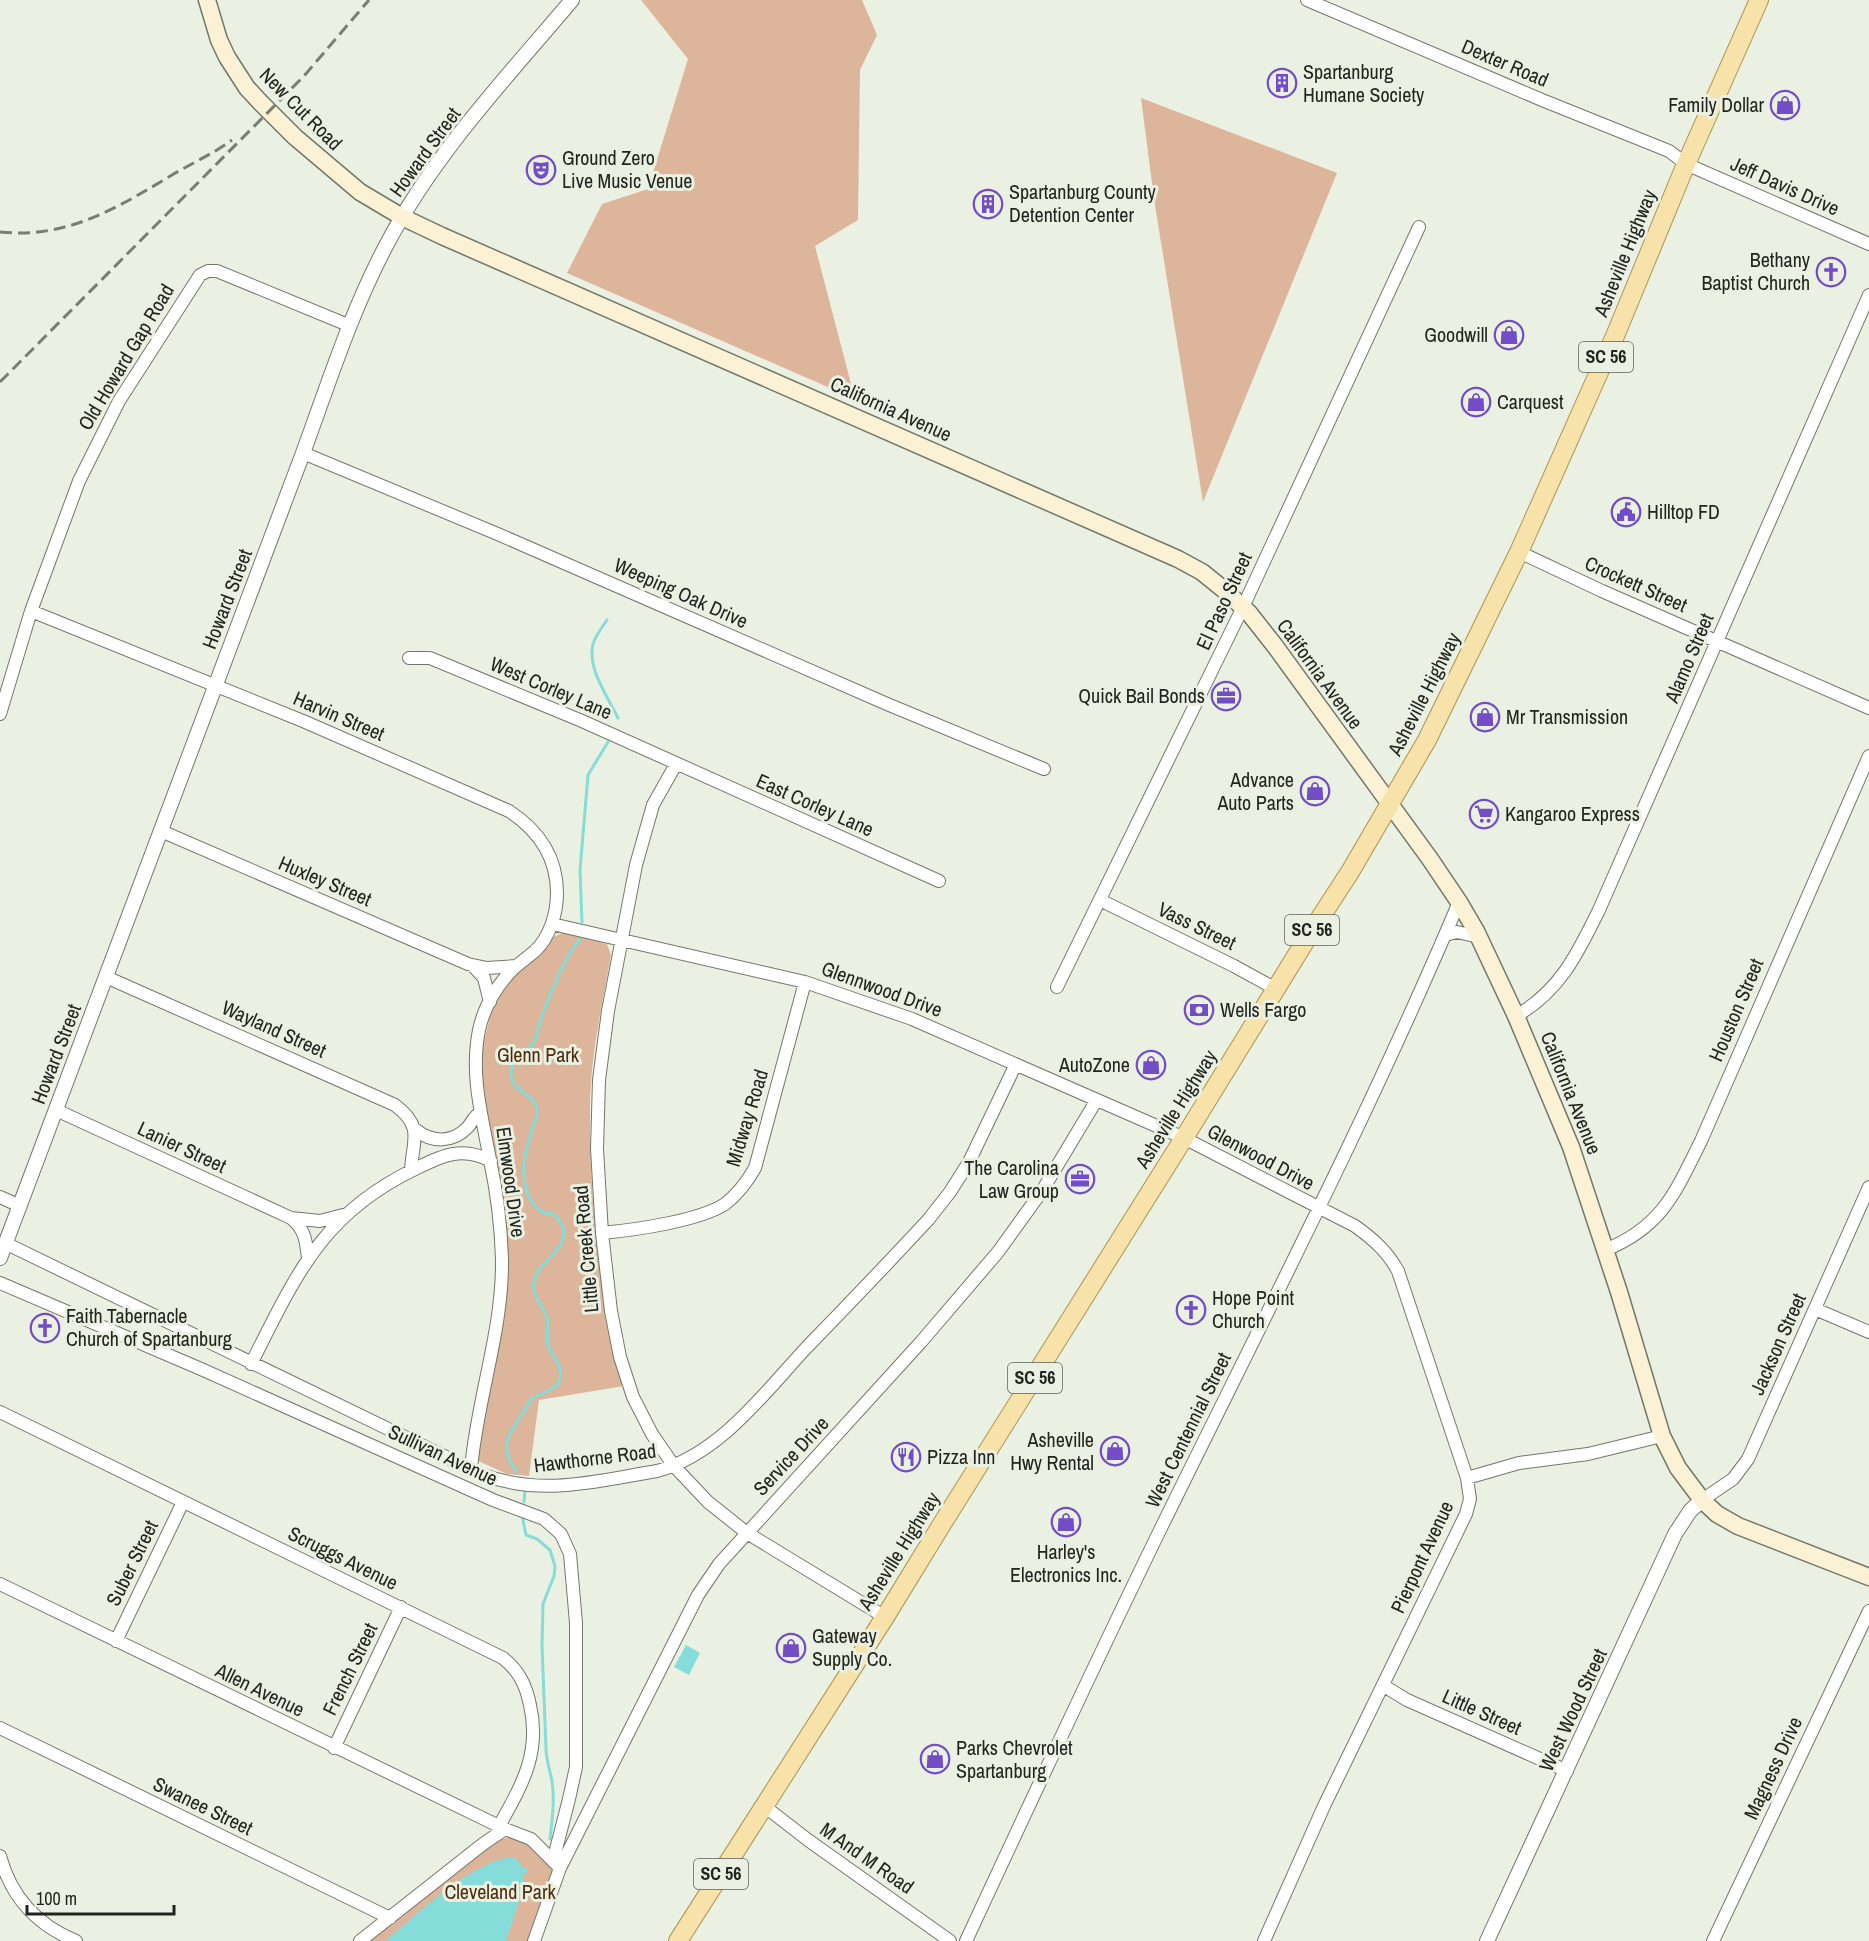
<svg xmlns="http://www.w3.org/2000/svg" width="1869" height="1941" font-family="'Archivo Narrow',sans-serif">
  <style>
    .green { fill: #ddb59a }
    .water { fill: #85dcd8 }
    .lines { fill: none; stroke-linecap: round; stroke-linejoin: round }
    .stream { stroke: #85dcd8; stroke-width: 3 }
    .minor-casing { stroke: #72776a; stroke-width: 14 }
    .tertiary-casing { stroke: #72776a; stroke-width: 16 }
    .secondary-casing { stroke: #72776a; stroke-width: 19 }
    .primary-casing { stroke: #a99354; stroke-width: 20 }
    .minor { stroke: #fff; stroke-width: 12 }
    .tertiary { stroke: #fff; stroke-width: 14 }
    .secondary { stroke: #fbf1d4; stroke-width: 16 }
    .primary { stroke: #f7e2a9; stroke-width: 18 }
    .rail { stroke: #797d73; stroke-width: 3; stroke-dasharray: 12 6; stroke-linecap: butt }
    .labels { text-anchor: middle; stroke-width: 6; stroke-linejoin: round; paint-order: stroke }
    .shield { fill: #ebf1e2; stroke: #5e625a; stroke-width: 1.5 }
    .shield-label { font-size: 18px; font-weight: bold; fill: #22241f }
    .street-label { font-size: 20px; fill: #22241f; stroke: #ebf1e2 }
    .poi-label { font-size: 20px; fill: #22241f; stroke: #ebf1e2; text-anchor: start }
    .park-label { font-size: 20px; fill: #4f2a0b; stroke: #ebf1e2 }
  </style>
  <rect width="100%" height="100%" fill="#ebf1e2"/>
  <!-- green -->
  <path class="green" d="M 641,0 L 862,0 L 877,35 L 860,70 L 858,220 L 815,246 L 855,399 L 567,273 L 602,204 L 648,189 L 688,59 Z
    M 1141,98 L 1337,173 L 1203,502 L 1154,199 Z
    M 565,932 L 607,944 L 611,955 C 602,1006 590,1058 590,1109 C 589,1202 600,1296 624,1386 L 539,1400 L 529,1476 L 507,1474 L 478,1461 L 483,1409 L 505,1315 L 507,1255 L 504,1204 L 484,1099 L 481,1053 L 492,1009 L 505,986 L 521,969 L 541,955 L 553,937 Z
    M 522,1834 L 559,1871 L 533,1941 L 355,1941 L 483,1844 Z"/>
  <!-- water -->
  <path class="water" d="M 686,1645 L 700,1653 L 689,1675 L 674,1667 Z
    M 511,1857 L 517,1859 L 522,1867 L 527,1868 L 528,1872 L 524,1874 L 522,1893 L 506,1941 L 385,1941 C 418,1914 469,1863 511,1857 Z"/>
  <g class="lines">
    <!-- stream -->
    <path class="stream" d="M 607,620 C 602,627 596,635 593,644 C 587,669 608,697 618,718
      M 582,922 L 580,870 L 588,775 L 608,742
      M 517,1472 C 492,1441 518,1426 531,1399 C 545,1391 567,1388 559,1366 C 556,1359 551,1353 548,1346 C 545,1335 551,1325 546,1315 C 541,1303 532,1296 534,1282 C 537,1262 563,1254 564,1233 C 564,1227 558,1217 553,1214 C 550,1213 546,1214 544,1213 C 537,1210 529,1199 527,1192 C 520,1170 525,1152 532,1130 C 533,1125 537,1118 537,1113 C 538,1093 512,1094 511,1074 C 511,1059 527,1053 534,1042 C 538,1034 539,1024 542,1016 C 552,990 563,960 580,939
      M 524,1502 L 525,1490
      M 522,1515 L 526,1535 L 537,1539 L 550,1550 L 555,1566 L 554,1576 L 543,1604 L 542,1646 L 546,1748 C 546,1760 550,1770 552,1781 C 555,1800 552,1820 550,1839"/>
    <!-- minor casing -->
    <g class="minor-casing">
      <path id="minor" d="M 1307,0 L 1542,100 L 1669,151 L 1686,164 L 1869,244
        M 303,453 L 500,535 L 887,704 L 1044,769
        M 1519,552 L 1602,591 L 1869,708
        M 31,611 L 303,721 L 509,811 C 538,830 557,857 557,893 C 557,913 550,937 535,951 C 528,957 521,962 514,968 C 497,985 484,1007 479,1030 C 470,1075 482,1116 490,1160 C 497,1193 501,1226 502,1259 C 503,1331 477,1398 471,1469
        M 409,658 L 430,658 L 582,721 L 939,881
        M 0,714 L 31,611 L 79,481 L 119,401 L 200,275 L 208,271 L 217,271 L 348,325
        M 676,764 L 653,805 L 636,865 L 608,1011 L 599,1080 L 597,1149 L 602,1233 L 611,1311 L 620,1357 L 633,1397 L 652,1434 L 674,1466 L 708,1502 L 747,1533 L 885,1617
        M 161,831 L 468,964 L 487,968 L 516,966
        M 1100,900 L 1234,966 L 1276,989
        M 552,924 L 805,982 L 912,1019 L 1184,1138 L 1355,1226 C 1373,1239 1387,1251 1398,1271 L 1467,1478 L 1470,1499 L 1466,1514 L 1324,1806 L 1264,1941
        M 1445,935 L 1457,932 L 1479,937
        M 473,966 L 484,978 L 490,1002
        M 106,977 L 395,1105 C 425,1128 412,1141 411,1171
        M 1057,987 L 1243,607 L 1419,227
        M 1516,1016 C 1560,991 1578,953 1599,910 L 1869,295
        M 56,1110 L 291,1218 C 305,1229 306,1241 308,1258
        M 416,1130 C 432,1143 453,1143 468,1127 C 473,1121 474,1116 480,1113
        M 0,1197 L 20,1206
        M 291,1218 L 320,1221 L 343,1215
        M 602,1233 C 634,1230 699,1221 725,1204 C 738,1194 747,1182 755,1168 L 805,982
        M 5,1243 L 481,1474 C 542,1497 596,1481 657,1471 C 720,1454 765,1392 807,1347 C 848,1305 888,1263 928,1220 L 950,1192 L 969,1162 L 1015,1066
        M 1605,1250 C 1662,1227 1675,1193 1701,1141 L 1869,756
        M 0,1283 L 201,1369 L 493,1500 L 544,1519 L 561,1534 L 570,1554 L 576,1623 L 576,1767 L 569,1799 L 553,1861
        M 1815,1309 L 1869,1332
        M 251,1364 C 296,1275 322,1213 417,1168 C 443,1155 463,1146 491,1161
        M 0,1412 C 168,1494 336,1575 503,1658 C 519,1671 526,1685 530,1705 C 541,1753 522,1785 499,1826
        M 1467,1478 L 1519,1463 L 1588,1454 L 1662,1436
        M 1702,1500 L 1733,1479 L 1748,1459 L 1869,1187
        M 0,1584 L 505,1829
        M 116,1641 L 183,1502
        M 1384,1686 L 1407,1700 L 1567,1771
        M 0,1728 L 390,1918
        M 334,1748 L 401,1607
        M 764,1806 L 808,1840 L 950,1941
        M 0,1856 C 11,1897 37,1925 76,1941
        M 360,1941 L 483,1844 L 505,1829 L 531,1839 L 557,1865
        M 534,1941 L 560,1868 L 698,1595 L 719,1564 L 921,1342 L 998,1252 L 1042,1191 L 1096,1101
        M 966,1941 C 1030,1803 1094,1665 1161,1528 C 1263,1320 1369,1115 1459,902
        M 1713,1941 L 1869,1611"/>
    </g>
    <!-- tertiary casing -->
    <g class="tertiary-casing">
      <path id="tertiary" d="M 0,1258 L 303,453 C 329,382 352,309 388,242 C 435,153 507,77 572,0
        M 1487,1941 L 1675,1534 L 1690,1511 L 1702,1500"/>
    </g>
    <!-- secondary casing -->
    <g class="secondary-casing">
      <path id="secondary" d="M 207,0 L 219,40 L 227,57 L 247,88 L 261,103 L 295,137 L 360,192 L 402,217 L 442,236 L 1178,559 L 1202,572 L 1223,589 L 1249,613 L 1275,646 L 1430,859 L 1459,902 L 1476,931 L 1516,1016 L 1571,1147 L 1619,1292 L 1662,1436 L 1678,1468 L 1702,1500 L 1717,1514 L 1738,1526 L 1869,1577"/>
    </g>
    <!-- primary casing -->
    <g class="primary-casing">
      <path id="primary" d="M 678,1941 L 885,1617 L 942,1524 L 1184,1138 L 1309,935 L 1350,872 L 1427,740 L 1519,552 L 1615,336 L 1686,164 L 1759,0"/>
    </g>
    <!-- minor -->
    <use href="#minor" class="minor"/>
    <!-- tertiary -->
    <use href="#tertiary" class="tertiary"/>
    <!-- secondary -->
    <use href="#secondary" class="secondary"/>
    <!-- primary -->
    <use href="#primary" class="primary"/>
    <!-- rail -->
    <path class="rail" d="M 0,232 C 67,239 117,208 172,175 C 192,163 213,154 232,140
      M 0,382 L 304,76 L 369,0"/>
  </g>
  <!-- icons -->
  <defs>
    <g id="building-ring" transform="scale(1.5)"><circle r="9.5" fill="#ebf1e2" stroke="#724dc6" stroke-width="1.5"/><path d="M-4-6H4V6H1V3H-1V6H-4ZM-2.5-4.3h1.7v1.8h-1.7ZM.8-4.3h1.7v1.8H.8ZM-2.5-1h1.7V.8h-1.7ZM.8-1h1.7V.8H.8Z" fill="#724dc6"/></g>
    <g id="shop-ring" transform="scale(1.5)"><circle r="9.5" fill="#ebf1e2" stroke="#724dc6" stroke-width="1.5"/><path d="M-5-2.5h2.3a2.7 3.5 0 0 1 5.4 0H5L5.5 6h-11ZM-1.5-2.5h3a1.5 2.3 0 0 0-3 0Z" fill="#724dc6"/></g>
    <g id="theatre-ring" transform="scale(1.5)"><circle r="9.5" fill="#ebf1e2" stroke="#724dc6" stroke-width="1.5"/><path d="M-5-5.5Q0-4 5-5.5V0Q5 5 0 6Q-5 5-5 0ZM-3.3-2.5H-1v1.5H-3.3ZM1-2.5H3.3v1.5H1ZM-2.8 1Q0 5.5 2.8 1Z" fill="#724dc6"/></g>
    <g id="church-ring" transform="scale(1.5)"><circle r="9.5" fill="#ebf1e2" stroke="#724dc6" stroke-width="1.5"/><path d="M-1.2-6h2.4v3.5h3.3v2.4h-3.3V6h-2.4V-.1h-3.3v-2.4h3.3Z" fill="#724dc6"/></g>
    <g id="civic-ring" transform="scale(1.5)"><circle r="9.5" fill="#ebf1e2" stroke="#724dc6" stroke-width="1.5"/><path d="M-.6-6.5H3V-4.5H.6V-3L4-1V1h2V6H-6V1h2V-1L-.6-3ZM-1.2 2.5V6h2.4V2.5Z" fill="#724dc6"/></g>
    <g id="office-ring" transform="scale(1.5)"><circle r="9.5" fill="#ebf1e2" stroke="#724dc6" stroke-width="1.5"/><path d="M-6-3h4V-5.5h4V-3h4V5H-6ZM-1-4.5V-3h2v-1.5ZM-6 0V1H6V0Z" fill="#724dc6"/></g>
    <g id="supermarket-ring" transform="scale(1.5)"><circle r="9.5" fill="#ebf1e2" stroke="#724dc6" stroke-width="1.5"/><path d="M-6-5.5h2.5l.6 2H6L4.5 2H-2.5L-4.4-4H-6ZM-1.5 3.2a1.3 1.3 0 1 0 .1 0ZM3 3.2a1.3 1.3 0 1 0 .1 0Z" fill="#724dc6"/></g>
    <g id="bank-ring" transform="scale(1.5)"><circle r="9.5" fill="#ebf1e2" stroke="#724dc6" stroke-width="1.5"/><path d="M-6-4H6V4H-6ZM0-2.3a2.3 2.3 0 1 0 0 4.6a2.3 2.3 0 1 0 0-4.6Z" fill="#724dc6"/></g>
    <g id="restaurant-ring" transform="scale(1.5)"><circle r="9.5" fill="#ebf1e2" stroke="#724dc6" stroke-width="1.5"/><path d="M-5-6h1v4h1v-4h1v4h1v-4h1v5L-1.5 .5V6h-2V.5L-5-1ZM5-6V6H3V1.5H1.5Q1.5-4 5-6Z" fill="#724dc6"/></g>
  </defs>
  <g fill-rule="evenodd">
    <use href="#building-ring" x="1282" y="83"/>
    <use href="#shop-ring" x="1785" y="105"/>
    <use href="#theatre-ring" x="541" y="170"/>
    <use href="#building-ring" x="988" y="204"/>
    <use href="#church-ring" x="1831" y="272"/>
    <use href="#shop-ring" x="1509" y="335"/>
    <use href="#shop-ring" x="1476" y="402"/>
    <use href="#civic-ring" x="1626" y="512"/>
    <use href="#office-ring" x="1226" y="696"/>
    <use href="#shop-ring" x="1485" y="717"/>
    <use href="#shop-ring" x="1315" y="791"/>
    <use href="#supermarket-ring" x="1484" y="814"/>
    <use href="#bank-ring" x="1199" y="1010"/>
    <use href="#shop-ring" x="1151" y="1065"/>
    <use href="#office-ring" x="1080" y="1179"/>
    <use href="#church-ring" x="1191" y="1310"/>
    <use href="#church-ring" x="45" y="1328"/>
    <use href="#shop-ring" x="1115" y="1451"/>
    <use href="#restaurant-ring" x="906" y="1457"/>
    <use href="#shop-ring" x="1066" y="1522"/>
    <use href="#shop-ring" x="791" y="1648"/>
    <use href="#shop-ring" x="935" y="1759"/>
  </g>
  <g class="labels">
    <!-- shield labels -->
    <g class="shield">
      <rect x="1579" y="342" width="54" height="30" rx="4.5"/>
      <rect x="1285" y="915" width="54" height="30" rx="4.5"/>
      <rect x="1008" y="1363" width="54" height="30" rx="4.5"/>
      <rect x="694" y="1859" width="54" height="30" rx="4.5"/>
    </g>
    <g class="shield-label">
      <text x="1606" y="363">SC 56</text>
      <text x="1312" y="936">SC 56</text>
      <text x="1035" y="1384">SC 56</text>
      <text x="721" y="1880">SC 56</text>
    </g>
    <!-- street labels -->
    <g class="street-label">
      <text transform="translate(1505 63) rotate(23)" y="7">Dexter Road</text>
      <text transform="translate(301 109) rotate(45)" y="7">New Cut Road</text>
      <text transform="translate(425 152) rotate(-54)" y="7">Howard Street</text>
      <text transform="translate(1785 186) rotate(24)" y="7">Jeff Davis Drive</text>
      <text transform="translate(1625 253) rotate(-68)" y="7">Asheville Highway</text>
      <text transform="translate(126 357) rotate(-59)" y="7">Old Howard Gap Road</text>
      <text transform="translate(891 409) rotate(24)" y="7">California Avenue</text>
      <text transform="translate(1636 584) rotate(24)" y="7">Crockett Street</text>
      <text transform="translate(681 593) rotate(24)" y="7">Weeping Oak Drive</text>
      <text transform="translate(227 599) rotate(-69)" y="7">Howard Street</text>
      <text transform="translate(1224 601) rotate(-65)" y="7">El Paso Street</text>
      <text transform="translate(1689 658) rotate(-67)" y="7">Alamo Street</text>
      <text transform="translate(1320 674) rotate(54)" y="7">California Avenue</text>
      <text transform="translate(551 688) rotate(23)" y="7">West Corley Lane</text>
      <text transform="translate(1424 694) rotate(-63)" y="7">Asheville Highway</text>
      <text transform="translate(339 716) rotate(23)" y="7">Harvin Street</text>
      <text transform="translate(815 805) rotate(24)" y="7">East Corley Lane</text>
      <text transform="translate(325 881) rotate(23)" y="7">Huxley Street</text>
      <text transform="translate(1197 926) rotate(26)" y="7">Vass Street</text>
      <text transform="translate(882 989) rotate(20)" y="7">Glennwood Drive</text>
      <text transform="translate(1736 1010) rotate(-67)" y="7">Houston Street</text>
      <text transform="translate(274 1029) rotate(24)" y="7">Wayland Street</text>
      <text transform="translate(56 1054) rotate(-69)" y="7">Howard Street</text>
      <text transform="translate(1571 1093) rotate(68)" y="7">California Avenue</text>
      <text transform="translate(1176 1109) rotate(-58)" y="7">Asheville Highway</text>
      <text transform="translate(747 1118) rotate(-73)" y="7">Midway Road</text>
      <text transform="translate(182 1147) rotate(25)" y="7">Lanier Street</text>
      <text transform="translate(1261 1157) rotate(28)" y="7">Glenwood Drive</text>
      <text transform="translate(511 1182) rotate(82)" y="7">Elmwood Drive</text>
      <text transform="translate(586 1249) rotate(-95)" y="7">Little Creek Road</text>
      <text transform="translate(1778 1344) rotate(-66)" y="7">Jackson Street</text>
      <text transform="translate(1188 1430) rotate(-64)" y="7">West Centennial Street</text>
      <text transform="translate(443 1455) rotate(25)" y="7">Sullivan Avenue</text>
      <text transform="translate(791 1456) rotate(-47)" y="7">Service Drive</text>
      <text transform="translate(595 1458) rotate(-7)" y="7">Hawthorne Road</text>
      <text transform="translate(899 1551) rotate(-58)" y="7">Asheville Highway</text>
      <text transform="translate(1422 1557) rotate(-65)" y="7">Pierpont Avenue</text>
      <text transform="translate(343 1558) rotate(26)" y="7">Scruggs Avenue</text>
      <text transform="translate(132 1563) rotate(-64)" y="7">Suber Street</text>
      <text transform="translate(350 1669) rotate(-64)" y="7">French Street</text>
      <text transform="translate(260 1690) rotate(26)" y="7">Allen Avenue</text>
      <text transform="translate(1573 1710) rotate(-65)" y="7">West Wood Street</text>
      <text transform="translate(1482 1712) rotate(24)" y="7">Little Street</text>
      <text transform="translate(1773 1768) rotate(-65)" y="7">Magness Drive</text>
      <text transform="translate(203 1806) rotate(26)" y="7">Swanee Street</text>
      <text transform="translate(867 1858) rotate(35)" y="7">M And M Road</text>
    </g>
    <!-- poi labels -->
    <g class="poi-label">
      <text x="1303" y="79">Spartanburg<tspan x="1303" dy="23">Humane Society</tspan></text>
      <text x="1764" y="112" text-anchor="end">Family Dollar</text>
      <text x="562" y="165">Ground Zero<tspan x="562" dy="23">Live Music Venue</tspan></text>
      <text x="1009" y="199">Spartanburg County<tspan x="1009" dy="23">Detention Center</tspan></text>
      <text x="1810" y="267" text-anchor="end">Bethany<tspan x="1810" dy="23">Baptist Church</tspan></text>
      <text x="1488" y="342" text-anchor="end">Goodwill</text>
      <text x="1497" y="409">Carquest</text>
      <text x="1647" y="519">Hilltop FD</text>
      <text x="1205" y="703" text-anchor="end">Quick Bail Bonds</text>
      <text x="1506" y="724">Mr Transmission</text>
      <text x="1294" y="787" text-anchor="end">Advance<tspan x="1294" dy="23">Auto Parts</tspan></text>
      <text x="1505" y="821">Kangaroo Express</text>
      <text x="1220" y="1017">Wells Fargo</text>
      <text x="1130" y="1072" text-anchor="end">AutoZone</text>
      <text x="1059" y="1175" text-anchor="end">The Carolina<tspan x="1059" dy="23">Law Group</tspan></text>
      <text x="1212" y="1305">Hope Point<tspan x="1212" dy="23">Church</tspan></text>
      <text x="66" y="1323">Faith Tabernacle<tspan x="66" dy="23">Church of Spartanburg</tspan></text>
      <text x="1094" y="1447" text-anchor="end">Asheville<tspan x="1094" dy="23">Hwy Rental</tspan></text>
      <text x="927" y="1464">Pizza Inn</text>
      <text x="1066" y="1559" text-anchor="middle">Harley's<tspan x="1066" dy="23">Electronics Inc.</tspan></text>
      <text x="812" y="1643">Gateway<tspan x="812" dy="23">Supply Co.</tspan></text>
      <text x="956" y="1755">Parks Chevrolet<tspan x="956" dy="23">Spartanburg</tspan></text>
    </g>
    <!-- park labels -->
    <g class="park-label">
      <text x="538" y="1062">Glenn Park</text>
      <text x="500" y="1899">Cleveland Park</text>
    </g>
  </g>
  <!-- scale -->
  <path d="M27 1905v9h147v-9" fill="none" stroke="#22241f" stroke-width="3"/>
  <text x="36" y="1905" font-size="18" fill="#22241f" stroke="#ebf1e2" stroke-width="4.5" paint-order="stroke">100 m</text>
</svg>
